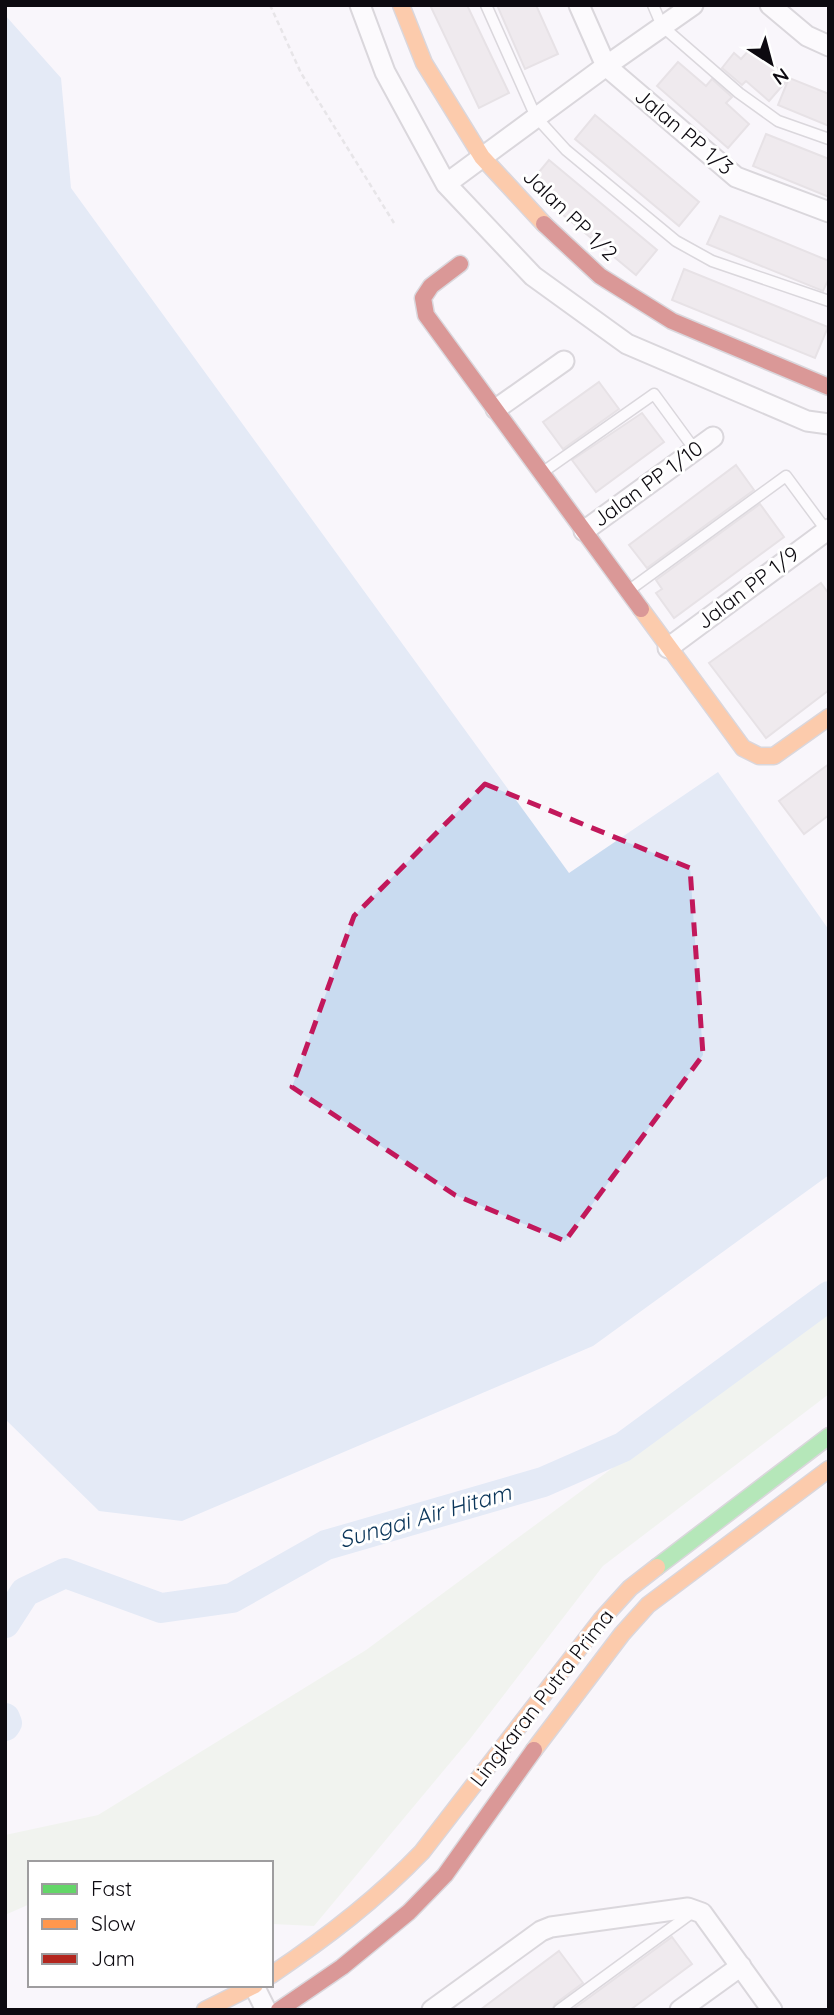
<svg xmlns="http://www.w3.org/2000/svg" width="834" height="2015" font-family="Quicksand,sans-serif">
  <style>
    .green { fill: #e7f0e1 }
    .water { fill: #c9dbf0 }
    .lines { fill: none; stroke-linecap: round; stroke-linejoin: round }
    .river { stroke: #c9dbf0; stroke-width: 30 }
    .building { fill: #e2dcde; stroke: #d0cacc; stroke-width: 2 }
    .lane-casing { stroke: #b4b1b6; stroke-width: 13 }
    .street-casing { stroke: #b4b1b6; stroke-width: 23 }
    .fast-casing { stroke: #b4b1b6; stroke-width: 19 }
    .slow-casing { stroke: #b4b1b6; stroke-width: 19 }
    .jam-casing { stroke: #b4b1b6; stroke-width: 19 }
    .path { stroke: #d1d0d1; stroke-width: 2.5; stroke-dasharray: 5 3.5; stroke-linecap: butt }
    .lane { stroke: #fefefe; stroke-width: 10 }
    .street { stroke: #fefefe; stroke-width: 19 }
    .fast { stroke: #63d668; stroke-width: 16 }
    .slow { stroke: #ff974d; stroke-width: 16 }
    .jam { stroke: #b3261e; stroke-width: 16 }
    .marked { fill: none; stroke: #c2185b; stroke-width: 5; stroke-dasharray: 14 9; stroke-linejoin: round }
    .labels { text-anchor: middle; stroke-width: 6; stroke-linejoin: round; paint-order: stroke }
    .street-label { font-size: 21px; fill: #0d0a10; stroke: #fff }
    .water-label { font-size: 23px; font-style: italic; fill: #0a3559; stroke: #fff }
  </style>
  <rect width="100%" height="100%" fill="#f9f6fb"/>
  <!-- green -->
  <path class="green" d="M 829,1308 L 829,1394 L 603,1566 L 470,1739 L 314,1926 L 271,1924 L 271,1863 L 30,1863 L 30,1904 L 5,1915 L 5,1835 L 98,1815 L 366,1650 Z"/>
  <!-- water -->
  <path class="water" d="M 5,15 L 61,78 L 71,188 L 569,873 L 718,772 L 829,930 L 829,1175 L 593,1346 L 182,1521 L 99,1511 L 5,1419 Z"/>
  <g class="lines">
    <!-- river -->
    <path class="river" d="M 5,1623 L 25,1592 L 65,1573 L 161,1608 L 232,1598 L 326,1545 L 543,1482 L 623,1447 L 829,1296
      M 5,1718 L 7,1723 L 5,1726"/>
  </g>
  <!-- building -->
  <path class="building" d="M 430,5 L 467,5 L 509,93 L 479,108 Z
    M 497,5 L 536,5 L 558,54 L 525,69 Z
    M 752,47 L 789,78 L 829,94 L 829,126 L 778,105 L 789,78 L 769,101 L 746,81 L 742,85 L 722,68 L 734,53 L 741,59 Z
    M 678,62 L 706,86 L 712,79 L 732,97 L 726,103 L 749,124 L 728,148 L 657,86 Z
    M 595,115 L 699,202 L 679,226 L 575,139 Z
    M 766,134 L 829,159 L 829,197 L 753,166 Z
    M 549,160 L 657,250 L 636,275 L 539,195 L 529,184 Z
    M 720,216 L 829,261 L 829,278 L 823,291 L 707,244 Z
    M 684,269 L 828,327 L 815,358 L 672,300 Z
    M 599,382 L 619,409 L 563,449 L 543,422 Z
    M 642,413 L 664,442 L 596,492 L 572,460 Z
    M 736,465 L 754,490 L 647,568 L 629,545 Z
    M 760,504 L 784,537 L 674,618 L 656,593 L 662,589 L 656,580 Z
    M 821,583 L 829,594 L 829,690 L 766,738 L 709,663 Z
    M 829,764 L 829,815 L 804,834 L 779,801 Z
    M 672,1937 L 692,1964 L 630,2010 L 572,2010 Z
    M 559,1951 L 583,1983 L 555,2004 L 552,2010 L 480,2010 Z"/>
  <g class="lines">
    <!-- lane casing -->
    <g class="lane-casing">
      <path id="lane" d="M 486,5 L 536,117 L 566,150 L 676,241 L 712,261 L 829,301
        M 653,5 L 662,26 L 739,93 L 778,121 L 829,139
        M 543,472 L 654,394 L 695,450
        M 628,591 L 786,476 L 826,530
        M 559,2010 L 693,1912"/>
    </g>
    <!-- street casing -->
    <g class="street-casing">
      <path id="street" d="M 360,5 L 385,72 L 446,184 L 533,276 L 627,344 L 807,421 L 829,424
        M 579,5 L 606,66 L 736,177 L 829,212
        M 770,5 L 807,36 L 829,46
        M 446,184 L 606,66 L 693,5
        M 496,409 L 564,361
        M 584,531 L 713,437
        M 668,648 L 829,529
        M 254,1986 L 266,2010
        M 432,2010 L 541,1931 L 551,1927 L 688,1908 L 702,1913 L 772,2010
        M 680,2010 L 741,1966"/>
    </g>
    <!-- fast casing -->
    <g class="fast-casing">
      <path id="fast" d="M 657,1567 L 829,1436"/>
    </g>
    <!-- slow casing -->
    <g class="slow-casing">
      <path id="slow" d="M 401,5 L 424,63 L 482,157 L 544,224
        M 641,609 L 743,748 L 759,756 L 774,756 L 829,717
        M 534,1750 L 622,1634 L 648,1605 L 829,1469
        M 271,1975 C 326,1938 376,1900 422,1852 L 601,1620 L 630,1588 L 657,1567
        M 205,2010 L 255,1985"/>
    </g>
    <!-- jam casing -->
    <g class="jam-casing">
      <path id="jam" d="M 544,224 L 600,276 L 672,321 L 829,387
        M 460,264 L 431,286 L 423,298 L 426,315 L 641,609
        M 279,2010 L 342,1967 L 409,1912 L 445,1875 L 534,1750"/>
    </g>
    <!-- path -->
    <path class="path" d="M 270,5 L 301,73 L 394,223"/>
    <!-- lane -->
    <use href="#lane" class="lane"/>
    <!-- street -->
    <use href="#street" class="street"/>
    <!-- fast -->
    <use href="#fast" class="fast"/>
    <!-- slow -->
    <use href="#slow" class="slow"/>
    <!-- jam -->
    <use href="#jam" class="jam"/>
  </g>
  <!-- marked area -->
  <path d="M0 0H834V2015H0ZM 485,784 L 690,868 L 703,1055 L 565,1241 L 455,1195 L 292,1087 L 354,916 Z" fill="#f9f6fb" fill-opacity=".55" fill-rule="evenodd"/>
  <path class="marked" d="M 485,784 L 690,868 L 703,1055 L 565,1241 L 455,1195 L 292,1087 L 354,916 Z"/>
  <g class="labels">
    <!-- street labels -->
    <g class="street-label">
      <text transform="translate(684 132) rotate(40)" y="7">Jalan PP 1/3</text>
      <text transform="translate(570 215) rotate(44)" y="7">Jalan PP 1/2</text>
      <text transform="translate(648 484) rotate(-36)" y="7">Jalan PP 1/10</text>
      <text transform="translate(748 588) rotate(-37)" y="7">Jalan PP 1/9</text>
      <text transform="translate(542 1698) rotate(-52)" y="7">Lingkaran Putra Prima</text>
    </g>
    <!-- water labels -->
    <g class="water-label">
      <text transform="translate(425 1516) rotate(-16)" y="8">Sungai Air Hitam</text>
    </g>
  </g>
  <!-- border -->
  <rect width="834" height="2015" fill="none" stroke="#0d0a10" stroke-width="14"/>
  <!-- legend -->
  <rect x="28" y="1861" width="245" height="126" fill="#ffffff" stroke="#9e9d9f" stroke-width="2"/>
  <rect x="42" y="1884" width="35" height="10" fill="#63d668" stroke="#9e9d9f" stroke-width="2"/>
  <text x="91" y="1896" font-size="21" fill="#0d0a10">Fast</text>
  <rect x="42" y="1919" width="35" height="10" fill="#ff974d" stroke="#9e9d9f" stroke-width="2"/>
  <text x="91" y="1931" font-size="21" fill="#0d0a10">Slow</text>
  <rect x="42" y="1954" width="35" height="10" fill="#b3261e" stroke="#9e9d9f" stroke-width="2"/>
  <text x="91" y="1966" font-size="21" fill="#0d0a10">Jam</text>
  <!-- north arrow -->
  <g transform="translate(771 63) rotate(144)" stroke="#ffffff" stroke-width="5" paint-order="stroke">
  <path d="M0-5L12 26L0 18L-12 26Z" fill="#0d0a10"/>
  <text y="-10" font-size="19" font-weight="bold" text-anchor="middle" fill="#0d0a10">N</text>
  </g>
</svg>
